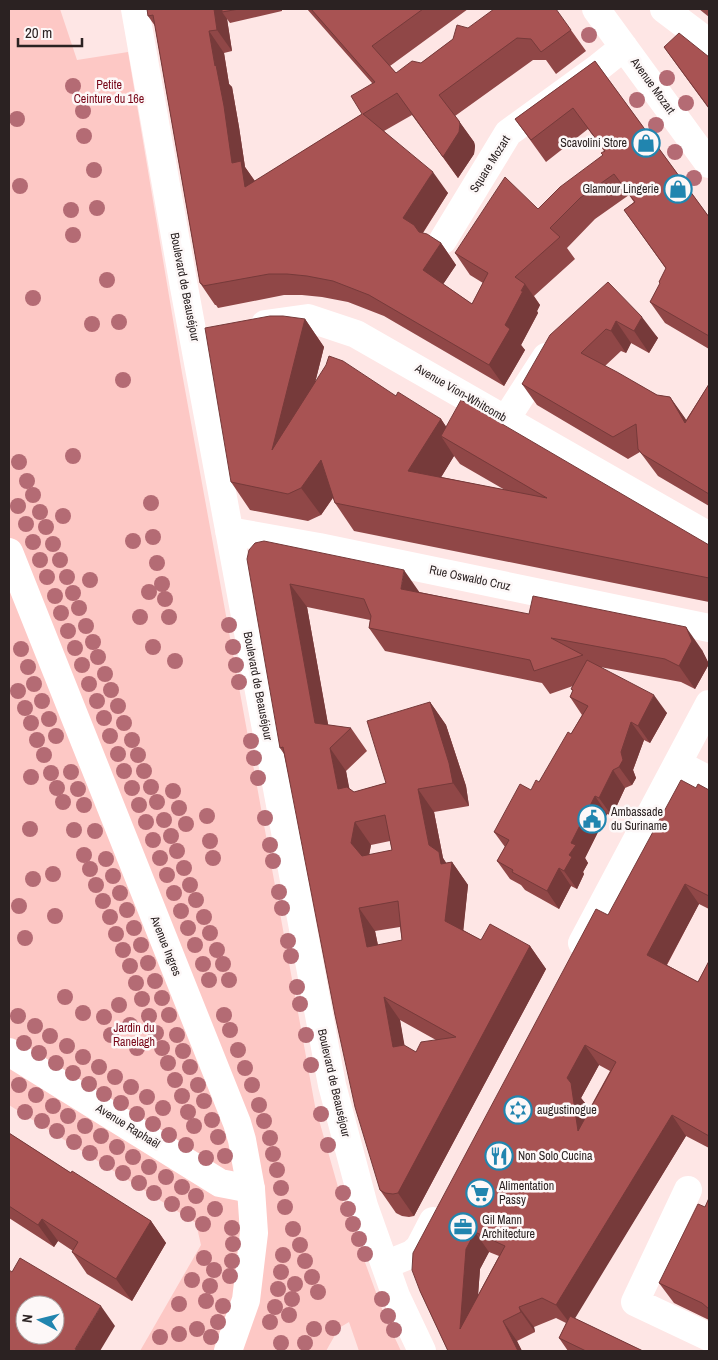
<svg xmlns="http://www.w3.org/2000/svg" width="718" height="1360" font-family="'Archivo Narrow',sans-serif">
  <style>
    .green { fill: #fdc8c5 }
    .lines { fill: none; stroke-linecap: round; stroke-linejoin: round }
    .minor { stroke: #fff; stroke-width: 28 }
    .major { stroke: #fff; stroke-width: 28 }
    .tree { fill: #b46b74 }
    .wall { fill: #904747; fill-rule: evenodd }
    .shaded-wall { fill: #763a3a }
    .building { fill: #a85353; stroke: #763a3a; fill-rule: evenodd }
    .labels { text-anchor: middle; stroke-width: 5; stroke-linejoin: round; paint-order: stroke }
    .park-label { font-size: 12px; fill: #770618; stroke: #fdf8f8 }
    .street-label { font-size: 12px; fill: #2b2222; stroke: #fdf8f8 }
    .poi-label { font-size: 12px; fill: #2b2222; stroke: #fdf8f8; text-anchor: start }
  </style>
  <rect width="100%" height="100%" fill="#fee6e5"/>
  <!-- green -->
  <path class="green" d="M 9,9 L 60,9 L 77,60 L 128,52 L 182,373 L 315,1106 L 340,1194 L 385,1317 L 401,1351 L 359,1351 L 349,1322 L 339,1328 L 326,1351 L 140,1351 L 201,1245 L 196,1223 L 9,1105 Z"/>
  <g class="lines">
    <!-- minor -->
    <path class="minor" d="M 135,9 L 184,287 L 332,1085 L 364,1206 L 396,1296 L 422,1351
      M 596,9 L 709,164
      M 664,9 L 709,43
      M 443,240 L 508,133 L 599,67 L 624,47
      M 265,324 L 308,318 L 356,334 L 709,536
      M 506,419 L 546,357
      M 229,531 L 319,547 L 709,628
      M 678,764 L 709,780
      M 582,943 L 709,704
      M 9,1052 L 220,1183 L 251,1189
      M 688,1190 L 635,1302 L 709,1337
      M 385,1265 L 412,1254 L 419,1248 L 433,1221"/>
    <!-- major -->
    <path class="major" d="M 9,552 L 237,1123 L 242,1140 L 251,1189 L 254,1233 L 246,1300 L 228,1351"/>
  </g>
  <!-- trees -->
  <g class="tree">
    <circle cx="589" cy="35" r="8"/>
    <circle cx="667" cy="78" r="8"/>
    <circle cx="73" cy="86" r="8"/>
    <circle cx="637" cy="100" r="8"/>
    <circle cx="686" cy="103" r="8"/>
    <circle cx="83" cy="111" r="8"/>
    <circle cx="17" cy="119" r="8"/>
    <circle cx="656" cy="125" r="8"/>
    <circle cx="84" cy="136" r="8"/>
    <circle cx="675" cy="152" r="8"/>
    <circle cx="94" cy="170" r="8"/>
    <circle cx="694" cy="178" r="8"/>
    <circle cx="20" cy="186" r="8"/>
    <circle cx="97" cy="208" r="8"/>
    <circle cx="71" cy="210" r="8"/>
    <circle cx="73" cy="235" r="8"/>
    <circle cx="107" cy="280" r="8"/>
    <circle cx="33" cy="298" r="8"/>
    <circle cx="119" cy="322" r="8"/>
    <circle cx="92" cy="324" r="8"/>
    <circle cx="123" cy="380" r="8"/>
    <circle cx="73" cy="456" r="8"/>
    <circle cx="19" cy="462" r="8"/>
    <circle cx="27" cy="481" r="8"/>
    <circle cx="33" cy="495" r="8"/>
    <circle cx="151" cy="503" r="8"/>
    <circle cx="18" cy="506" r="8"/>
    <circle cx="40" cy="512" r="8"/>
    <circle cx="63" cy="516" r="8"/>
    <circle cx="26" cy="524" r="8"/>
    <circle cx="46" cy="527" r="8"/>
    <circle cx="153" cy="537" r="8"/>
    <circle cx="133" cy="541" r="8"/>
    <circle cx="33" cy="542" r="8"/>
    <circle cx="53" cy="544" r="8"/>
    <circle cx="40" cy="560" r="8"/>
    <circle cx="60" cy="560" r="8"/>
    <circle cx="157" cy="563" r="8"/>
    <circle cx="47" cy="577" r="8"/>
    <circle cx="67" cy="577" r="8"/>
    <circle cx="90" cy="580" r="8"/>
    <circle cx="162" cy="584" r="8"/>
    <circle cx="149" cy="592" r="8"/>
    <circle cx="73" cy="593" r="8"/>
    <circle cx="55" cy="596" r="8"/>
    <circle cx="165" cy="599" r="8"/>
    <circle cx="79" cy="608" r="8"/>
    <circle cx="61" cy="613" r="8"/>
    <circle cx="140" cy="617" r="8"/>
    <circle cx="169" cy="617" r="8"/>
    <circle cx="229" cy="625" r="8"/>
    <circle cx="86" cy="626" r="8"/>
    <circle cx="68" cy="631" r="8"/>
    <circle cx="93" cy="642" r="8"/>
    <circle cx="153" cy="647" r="8"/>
    <circle cx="233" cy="647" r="8"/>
    <circle cx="75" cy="648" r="8"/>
    <circle cx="21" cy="649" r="8"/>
    <circle cx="98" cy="657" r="8"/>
    <circle cx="175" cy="661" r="8"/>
    <circle cx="82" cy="665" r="8"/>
    <circle cx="236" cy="665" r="8"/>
    <circle cx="28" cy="667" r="8"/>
    <circle cx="105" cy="674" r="8"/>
    <circle cx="239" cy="682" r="8"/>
    <circle cx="34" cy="684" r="8"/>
    <circle cx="89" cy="684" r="8"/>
    <circle cx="111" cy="690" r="8"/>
    <circle cx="18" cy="691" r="8"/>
    <circle cx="42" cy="701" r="8"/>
    <circle cx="97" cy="701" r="8"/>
    <circle cx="118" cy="706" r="8"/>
    <circle cx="25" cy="708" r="8"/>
    <circle cx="104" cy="718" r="8"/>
    <circle cx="49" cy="719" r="8"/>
    <circle cx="31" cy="723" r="8"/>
    <circle cx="124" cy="723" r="8"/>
    <circle cx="56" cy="736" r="8"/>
    <circle cx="110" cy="736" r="8"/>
    <circle cx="37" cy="740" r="8"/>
    <circle cx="132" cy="740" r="8"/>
    <circle cx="251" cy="741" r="8"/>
    <circle cx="118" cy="754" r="8"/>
    <circle cx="44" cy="755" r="8"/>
    <circle cx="138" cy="755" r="8"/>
    <circle cx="254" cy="758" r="8"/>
    <circle cx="124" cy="771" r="8"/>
    <circle cx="144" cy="771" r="8"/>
    <circle cx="71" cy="772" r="8"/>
    <circle cx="51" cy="773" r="8"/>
    <circle cx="31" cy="777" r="8"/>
    <circle cx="258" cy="778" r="8"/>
    <circle cx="151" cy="787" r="8"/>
    <circle cx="57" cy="788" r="8"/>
    <circle cx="132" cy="788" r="8"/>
    <circle cx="78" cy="789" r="8"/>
    <circle cx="173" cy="791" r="8"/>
    <circle cx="63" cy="802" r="8"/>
    <circle cx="157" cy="802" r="8"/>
    <circle cx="84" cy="805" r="8"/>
    <circle cx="139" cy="805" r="8"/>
    <circle cx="179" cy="808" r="8"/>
    <circle cx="207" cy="816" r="8"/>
    <circle cx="265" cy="818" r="8"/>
    <circle cx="164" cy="820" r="8"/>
    <circle cx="146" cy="822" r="8"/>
    <circle cx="186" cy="824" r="8"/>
    <circle cx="30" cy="829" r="8"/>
    <circle cx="74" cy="830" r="8"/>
    <circle cx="95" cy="831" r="8"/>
    <circle cx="171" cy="836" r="8"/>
    <circle cx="153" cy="840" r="8"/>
    <circle cx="210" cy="841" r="8"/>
    <circle cx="270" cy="845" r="8"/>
    <circle cx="177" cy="851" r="8"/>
    <circle cx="84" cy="855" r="8"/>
    <circle cx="160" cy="858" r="8"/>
    <circle cx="213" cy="858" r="8"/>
    <circle cx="106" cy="859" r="8"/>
    <circle cx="273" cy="861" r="8"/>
    <circle cx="184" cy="868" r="8"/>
    <circle cx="90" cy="869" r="8"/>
    <circle cx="53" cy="874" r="8"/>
    <circle cx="167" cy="875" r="8"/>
    <circle cx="113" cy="876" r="8"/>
    <circle cx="33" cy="879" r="8"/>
    <circle cx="96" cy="885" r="8"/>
    <circle cx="190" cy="885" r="8"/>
    <circle cx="279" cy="892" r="8"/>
    <circle cx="120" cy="893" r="8"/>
    <circle cx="174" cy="893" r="8"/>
    <circle cx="196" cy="900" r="8"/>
    <circle cx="103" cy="901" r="8"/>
    <circle cx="19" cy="906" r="8"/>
    <circle cx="282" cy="908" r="8"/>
    <circle cx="127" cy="910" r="8"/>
    <circle cx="181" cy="911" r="8"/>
    <circle cx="55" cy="916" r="8"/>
    <circle cx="110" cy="917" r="8"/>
    <circle cx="204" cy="917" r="8"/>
    <circle cx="134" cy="928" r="8"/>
    <circle cx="188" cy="928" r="8"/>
    <circle cx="210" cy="933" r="8"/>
    <circle cx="116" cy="934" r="8"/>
    <circle cx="25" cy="938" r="8"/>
    <circle cx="288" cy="941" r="8"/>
    <circle cx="141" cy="945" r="8"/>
    <circle cx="195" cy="945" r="8"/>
    <circle cx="123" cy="950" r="8"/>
    <circle cx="217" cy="950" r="8"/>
    <circle cx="291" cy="956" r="8"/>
    <circle cx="148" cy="963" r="8"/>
    <circle cx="203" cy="964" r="8"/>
    <circle cx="223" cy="964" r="8"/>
    <circle cx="130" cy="966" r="8"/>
    <circle cx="209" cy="980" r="8"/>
    <circle cx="229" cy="980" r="8"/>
    <circle cx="155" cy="981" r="8"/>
    <circle cx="136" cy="983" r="8"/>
    <circle cx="297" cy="987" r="8"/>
    <circle cx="65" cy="997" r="8"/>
    <circle cx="162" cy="998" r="8"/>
    <circle cx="142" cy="999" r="8"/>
    <circle cx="300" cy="1004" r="8"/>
    <circle cx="119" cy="1005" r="8"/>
    <circle cx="83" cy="1013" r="8"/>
    <circle cx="169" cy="1015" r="8"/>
    <circle cx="224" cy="1015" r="8"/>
    <circle cx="18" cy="1016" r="8"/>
    <circle cx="149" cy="1016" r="8"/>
    <circle cx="104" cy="1017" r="8"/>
    <circle cx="130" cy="1025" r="8"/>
    <circle cx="35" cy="1026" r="8"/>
    <circle cx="230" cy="1030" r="8"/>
    <circle cx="156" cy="1033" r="8"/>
    <circle cx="111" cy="1035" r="8"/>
    <circle cx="177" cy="1035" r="8"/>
    <circle cx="306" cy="1035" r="8"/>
    <circle cx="50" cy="1036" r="8"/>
    <circle cx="24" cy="1043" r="8"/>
    <circle cx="67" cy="1046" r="8"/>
    <circle cx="137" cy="1048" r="8"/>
    <circle cx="162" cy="1048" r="8"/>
    <circle cx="238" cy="1050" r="8"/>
    <circle cx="183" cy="1051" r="8"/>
    <circle cx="39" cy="1053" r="8"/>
    <circle cx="83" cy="1057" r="8"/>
    <circle cx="56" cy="1063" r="8"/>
    <circle cx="168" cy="1063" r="8"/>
    <circle cx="311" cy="1065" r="8"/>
    <circle cx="99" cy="1067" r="8"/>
    <circle cx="190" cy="1067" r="8"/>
    <circle cx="245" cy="1068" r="8"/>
    <circle cx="73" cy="1073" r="8"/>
    <circle cx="115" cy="1077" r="8"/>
    <circle cx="175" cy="1080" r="8"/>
    <circle cx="89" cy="1084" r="8"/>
    <circle cx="19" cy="1085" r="8"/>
    <circle cx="198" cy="1085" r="8"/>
    <circle cx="252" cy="1085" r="8"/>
    <circle cx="131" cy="1087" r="8"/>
    <circle cx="104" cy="1094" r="8"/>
    <circle cx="36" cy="1095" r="8"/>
    <circle cx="182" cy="1096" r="8"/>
    <circle cx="147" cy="1097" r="8"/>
    <circle cx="204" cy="1101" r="8"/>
    <circle cx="121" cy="1103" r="8"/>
    <circle cx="259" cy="1105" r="8"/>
    <circle cx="53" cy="1106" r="8"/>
    <circle cx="163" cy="1108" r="8"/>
    <circle cx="25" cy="1112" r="8"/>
    <circle cx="188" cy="1112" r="8"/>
    <circle cx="137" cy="1114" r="8"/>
    <circle cx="321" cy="1114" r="8"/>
    <circle cx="68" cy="1116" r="8"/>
    <circle cx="212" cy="1120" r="8"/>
    <circle cx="42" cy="1121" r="8"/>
    <circle cx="264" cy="1121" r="8"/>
    <circle cx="153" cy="1124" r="8"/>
    <circle cx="85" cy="1126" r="8"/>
    <circle cx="194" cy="1126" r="8"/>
    <circle cx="57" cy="1131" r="8"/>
    <circle cx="169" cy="1135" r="8"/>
    <circle cx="101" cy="1136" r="8"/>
    <circle cx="218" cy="1137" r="8"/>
    <circle cx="270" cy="1138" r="8"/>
    <circle cx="74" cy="1142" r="8"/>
    <circle cx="186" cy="1145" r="8"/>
    <circle cx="328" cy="1145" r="8"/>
    <circle cx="117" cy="1147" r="8"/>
    <circle cx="90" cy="1153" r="8"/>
    <circle cx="273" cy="1154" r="8"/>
    <circle cx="225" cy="1156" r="8"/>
    <circle cx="133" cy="1157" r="8"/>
    <circle cx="206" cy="1158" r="8"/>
    <circle cx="107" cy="1163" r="8"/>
    <circle cx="149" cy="1167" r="8"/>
    <circle cx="277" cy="1170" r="8"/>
    <circle cx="123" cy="1173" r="8"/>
    <circle cx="166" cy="1177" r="8"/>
    <circle cx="139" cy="1183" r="8"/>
    <circle cx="182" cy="1187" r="8"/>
    <circle cx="281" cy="1188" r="8"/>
    <circle cx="154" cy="1193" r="8"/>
    <circle cx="343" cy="1193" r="8"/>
    <circle cx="196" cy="1196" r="8"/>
    <circle cx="172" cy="1204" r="8"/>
    <circle cx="285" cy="1207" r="8"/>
    <circle cx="215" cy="1209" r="8"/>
    <circle cx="348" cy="1209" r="8"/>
    <circle cx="188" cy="1214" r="8"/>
    <circle cx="203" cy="1224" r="8"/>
    <circle cx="353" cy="1224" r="8"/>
    <circle cx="232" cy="1228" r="8"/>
    <circle cx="293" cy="1229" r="8"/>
    <circle cx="359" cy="1239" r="8"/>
    <circle cx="233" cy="1244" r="8"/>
    <circle cx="300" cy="1245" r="8"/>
    <circle cx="365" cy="1254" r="8"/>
    <circle cx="283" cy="1255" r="8"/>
    <circle cx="204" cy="1258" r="8"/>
    <circle cx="232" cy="1261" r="8"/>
    <circle cx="305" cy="1261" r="8"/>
    <circle cx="214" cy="1270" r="8"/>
    <circle cx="281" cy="1272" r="8"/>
    <circle cx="230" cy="1276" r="8"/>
    <circle cx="312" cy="1277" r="8"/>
    <circle cx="192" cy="1280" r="8"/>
    <circle cx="295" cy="1284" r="8"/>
    <circle cx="210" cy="1286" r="8"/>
    <circle cx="278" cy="1289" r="8"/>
    <circle cx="318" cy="1292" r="8"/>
    <circle cx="292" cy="1299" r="8"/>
    <circle cx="382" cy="1299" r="8"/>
    <circle cx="206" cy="1301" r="8"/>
    <circle cx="179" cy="1304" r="8"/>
    <circle cx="223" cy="1306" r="8"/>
    <circle cx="275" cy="1307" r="8"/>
    <circle cx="289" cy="1315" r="8"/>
    <circle cx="388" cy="1316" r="8"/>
    <circle cx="218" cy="1322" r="8"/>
    <circle cx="270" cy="1322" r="8"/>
    <circle cx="333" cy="1328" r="8"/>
    <circle cx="197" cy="1329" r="8"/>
    <circle cx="314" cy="1329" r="8"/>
    <circle cx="394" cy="1330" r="8"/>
    <circle cx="179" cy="1334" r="8"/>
    <circle cx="160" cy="1337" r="8"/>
    <circle cx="211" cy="1337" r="8"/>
    <circle cx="281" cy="1343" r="8"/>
    <circle cx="305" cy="1343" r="8"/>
  </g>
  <!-- wall -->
  <path class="wall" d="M 147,9 L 282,9 L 282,11 L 230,23 L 227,19 L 232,51 L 224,53 L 229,84 L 232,87 L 239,127 L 245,167 L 255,181 L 362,114 L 372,83 L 307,9 L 468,9 L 390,66 L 396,73 L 421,63 L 468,28 L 571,30 L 586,51 L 556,74 L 546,60 L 533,60 L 455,116 L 474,142 L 475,146 L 474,154 L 458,178 L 412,115 L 384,131 L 448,193 L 423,233 L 441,243 L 456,265 L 443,284 L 472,304 L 483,283 L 470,275 L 455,253 L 538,209 L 603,155 L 604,151 L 588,129 L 546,162 L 515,119 L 595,61 L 709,217 L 709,349 L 665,323 L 650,302 L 660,284 L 659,282 L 666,269 L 624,210 L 634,202 L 629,195 L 595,219 L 567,248 L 575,259 L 534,296 L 540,305 L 537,311 L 538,313 L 521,345 L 525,350 L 504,386 L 384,316 L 348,302 L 322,297 L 302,295 L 284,295 L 218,308 L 216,305 L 215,305 L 200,283 L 155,26 L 148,16 Z
    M 699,9 L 709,9 L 709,17 Z
    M 664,47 L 709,57 L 709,109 L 679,68 Z
    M 608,282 L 658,338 L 649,353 L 631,343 L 626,353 L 621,351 L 605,366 L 657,395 L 670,397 L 686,420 L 709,384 L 709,506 L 658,476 L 640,452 L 628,459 L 537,405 L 522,384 Z
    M 305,319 L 324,347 L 315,383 L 396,396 L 441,419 L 446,427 L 709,545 L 709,602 L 354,531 L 335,503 L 333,498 L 321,515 L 308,521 L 250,510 L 231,482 ZM 454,456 L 460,464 L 505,490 L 441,477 Z
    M 255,543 L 419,592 L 702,650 L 709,664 L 695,689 L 681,682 L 600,667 L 667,713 L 650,743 L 644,740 L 633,770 L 636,778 L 632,785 L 625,788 L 612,816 L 607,814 L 585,858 L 588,863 L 583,872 L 584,874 L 577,889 L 571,886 L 559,909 L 525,890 L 521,885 L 510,879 L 497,861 L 505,847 L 494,832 L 539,782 L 571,734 L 582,715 L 570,697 L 573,691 L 571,689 L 573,686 L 550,694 L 542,683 L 385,651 L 369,628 L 370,620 L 307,607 L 328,725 L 351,728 L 367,751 L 346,771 L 349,789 L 354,792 L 386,783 L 430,702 L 446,725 L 466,786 L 469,806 L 434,812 L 443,858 L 446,863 L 452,862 L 468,885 L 463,930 L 481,940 L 530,946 L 546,969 L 414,1216 L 409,1217 L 402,1216 L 396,1213 L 380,1190 L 284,754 L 280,748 ZM 390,841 L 392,850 L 369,855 L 371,845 ZM 400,927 L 402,940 L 378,945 L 375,931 ZM 400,1020 L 436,1040 L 416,1052 L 404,1046 Z
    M 696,788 L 709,790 L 709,909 L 699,904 L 667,965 L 698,982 L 709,961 L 709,1148 L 686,1136 L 574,1318 L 643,1351 L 568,1351 L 559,1338 L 566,1323 L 556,1318 L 534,1327 L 535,1332 L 517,1341 L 522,1351 L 448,1351 L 420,1291 L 608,915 ZM 599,1065 L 610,1071 L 586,1115 L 585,1103 L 581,1098 ZM 489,1252 L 499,1256 L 478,1295 L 480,1269 Z
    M 9,1133 L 71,1173 L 151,1221 L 166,1243 L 132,1301 L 87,1274 L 72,1252 L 73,1251 L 58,1241 L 54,1247 L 9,1218 Z
    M 709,1198 L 709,1320 L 674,1303 L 659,1283 L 705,1207 Z"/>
  <!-- shaded-wall -->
  <path class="shaded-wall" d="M 214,9 L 224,9 L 222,12 L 227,19 L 232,51 L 217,30 Z
    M 209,31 L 224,53 L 229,84 L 232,87 L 239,127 L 245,167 L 256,183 L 245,187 L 232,163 Z
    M 459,121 L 474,142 L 475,146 L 474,154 L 458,178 L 443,157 Z
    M 433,172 L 448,193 L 418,240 L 403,218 Z
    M 441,243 L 456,265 L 438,292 L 423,270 Z
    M 525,284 L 540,305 L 537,311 L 538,313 L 521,345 L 525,350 L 504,386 L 489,365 L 505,325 Z
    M 642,317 L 658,338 L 649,353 L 634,331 Z
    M 305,319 L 324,347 L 291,478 L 272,450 Z
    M 616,321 L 631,343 L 626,353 L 611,331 Z
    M 670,397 L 685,418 L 700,445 L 685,423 Z
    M 441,419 L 460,447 L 441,436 L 454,456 L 428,499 L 408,471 Z
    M 321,460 L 340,487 L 321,515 L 301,488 Z
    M 404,570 L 420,593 L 401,589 Z
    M 290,584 L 307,607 L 332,746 L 315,723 Z
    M 686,627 L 702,650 L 709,664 L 695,689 L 679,666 Z
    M 654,695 L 667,713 L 650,743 L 638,726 Z
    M 430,702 L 446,725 L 466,786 L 469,806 L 453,783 Z
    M 631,722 L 644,740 L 633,770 L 636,778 L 632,785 L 619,767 L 621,752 Z
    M 330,748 L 346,771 L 354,812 L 338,789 Z
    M 613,770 L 625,788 L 612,816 L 599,798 Z
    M 418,789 L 434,812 L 443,858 L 451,870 L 452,862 L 468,885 L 462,944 L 445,921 L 429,845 Z
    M 595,796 L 607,814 L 585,858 L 588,863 L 583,872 L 584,874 L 577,889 L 564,871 L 569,855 L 571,843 Z
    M 355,822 L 371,845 L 367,866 L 351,843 Z
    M 559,868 L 571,886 L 559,909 L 547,891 Z
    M 685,884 L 699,904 L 661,975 L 647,955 Z
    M 359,908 L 375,931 L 383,970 L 367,947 Z
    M 530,946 L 546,969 L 414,1216 L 398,1193 Z
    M 384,997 L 400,1020 L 409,1070 L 393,1047 Z
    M 585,1045 L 599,1065 L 581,1098 L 585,1103 L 592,1151 L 578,1131 L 567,1078 Z
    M 672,1115 L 686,1136 L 571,1325 L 556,1305 Z
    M 42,1219 L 58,1241 L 54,1247 L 38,1225 Z
    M 151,1221 L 166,1243 L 132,1301 L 116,1279 Z
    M 475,1232 L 489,1252 L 480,1269 L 474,1349 L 460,1329 L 466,1249 Z
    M 101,1306 L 115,1326 L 100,1351 L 76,1351 L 75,1349 Z
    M 519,1307 L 534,1327 L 535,1332 L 521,1312 Z
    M 503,1321 L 517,1341 L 522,1351 L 518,1351 Z"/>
  <!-- building -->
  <path class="building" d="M 147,9 L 214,9 L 217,30 L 209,31 L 215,66 L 216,65 L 224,106 L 232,163 L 241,161 L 245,187 L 362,114 L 351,96 L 375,82 L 311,9 L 423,9 L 372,46 L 396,73 L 412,61 L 421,63 L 453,39 L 457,25 L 468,28 L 494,9 L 556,9 L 571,30 L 541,52 L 531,39 L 517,38 L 439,95 L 459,121 L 460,124 L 459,132 L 443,157 L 397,93 L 363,114 L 433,172 L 403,218 L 414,225 L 419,232 L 427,234 L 441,243 L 423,270 L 472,304 L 488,273 L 455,253 L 505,177 L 538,209 L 560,187 L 603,155 L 601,153 L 605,151 L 573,108 L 531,140 L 515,119 L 595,61 L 709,217 L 709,336 L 650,302 L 660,283 L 659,282 L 666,268 L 624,210 L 635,202 L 614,174 L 580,198 L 550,228 L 560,237 L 515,277 L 525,284 L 521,291 L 523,291 L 505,325 L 510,329 L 489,365 L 369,295 L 333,281 L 307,276 L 287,274 L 269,274 L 203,286 L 202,284 L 200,283 L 153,15 L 148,16 Z
    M 222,9 L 239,9 L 222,12 Z
    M 679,33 L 709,57 L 709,108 L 664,47 Z
    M 608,282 L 642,317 L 634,331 L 616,321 L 611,331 L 606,329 L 581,353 L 617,372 L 657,395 L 670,397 L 685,423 L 709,384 L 709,494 L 642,454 L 638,449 L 636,424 L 613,437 L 522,384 L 550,335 Z
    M 270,316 L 283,316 L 305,319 L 272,450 L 326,365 L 329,356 L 343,361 L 396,396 L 398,392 L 441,419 L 408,471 L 547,498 L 441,436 L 461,400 L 709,545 L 709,578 L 335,503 L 321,460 L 301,488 L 288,494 L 231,482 L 205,328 Z
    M 264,541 L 404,570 L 401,589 L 529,614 L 533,596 L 686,627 L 692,641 L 679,666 L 665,659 L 551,638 L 583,655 L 534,671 L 530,660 L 369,628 L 371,616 L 364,599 L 290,584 L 315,723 L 351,728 L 330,748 L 338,789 L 347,787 L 354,792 L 386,783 L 367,721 L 430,702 L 449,763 L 453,783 L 418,789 L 429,845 L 439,852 L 441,864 L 452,862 L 445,921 L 481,940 L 490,924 L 530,946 L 398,1193 L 393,1194 L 385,1193 L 380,1190 L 355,1107 L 335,1015 L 283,747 L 280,748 L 247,559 L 249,550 L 255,543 ZM 385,815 L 392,850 L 362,856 L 351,843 L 355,822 ZM 398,901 L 402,940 L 367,947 L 359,908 ZM 384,997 L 456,1037 L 421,1042 L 416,1052 L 404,1045 L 393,1047 Z
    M 587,660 L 654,695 L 638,726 L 631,722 L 621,752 L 623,760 L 619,767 L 613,770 L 599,798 L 595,796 L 571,843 L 576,845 L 569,855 L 572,857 L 564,871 L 559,868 L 547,891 L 512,872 L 513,870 L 497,861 L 509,840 L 494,832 L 520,784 L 531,790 L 536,780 L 539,782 L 568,732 L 571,734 L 588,706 L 570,697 L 573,690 L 571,689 Z
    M 681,780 L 696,788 L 698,784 L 709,790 L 709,896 L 685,884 L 647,955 L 698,982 L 709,961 L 709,1136 L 672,1115 L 556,1305 L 542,1298 L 519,1307 L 521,1312 L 503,1321 L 518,1351 L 448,1351 L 420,1291 L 412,1270 L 413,1253 L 596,909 L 608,915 ZM 585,1045 L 616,1062 L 578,1131 L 571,1083 L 567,1078 ZM 475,1232 L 505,1246 L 460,1329 L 466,1249 Z
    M 9,1133 L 71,1173 L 72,1171 L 151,1221 L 116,1279 L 72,1252 L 78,1242 L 42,1219 L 38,1225 L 9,1206 Z
    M 709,1198 L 709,1309 L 702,1303 L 659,1283 L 698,1204 L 705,1207 Z
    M 20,1258 L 101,1306 L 75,1349 L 77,1350 L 76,1351 L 9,1351 L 9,1270 L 12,1272 ZM 25,1305 L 55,1305 L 55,1335 L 25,1335 Z
    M 570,1316 L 643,1351 L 586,1351 L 559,1338 Z"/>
  <!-- icons -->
  <defs>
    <g id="shop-ring" transform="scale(1.4375)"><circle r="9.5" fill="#fdf8f8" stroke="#2185af" stroke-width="1.5"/><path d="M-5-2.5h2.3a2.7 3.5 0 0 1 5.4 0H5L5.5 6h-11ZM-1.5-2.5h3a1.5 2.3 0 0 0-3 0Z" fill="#2185af"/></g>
    <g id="civic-ring" transform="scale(1.4375)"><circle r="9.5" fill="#fdf8f8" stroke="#2185af" stroke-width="1.5"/><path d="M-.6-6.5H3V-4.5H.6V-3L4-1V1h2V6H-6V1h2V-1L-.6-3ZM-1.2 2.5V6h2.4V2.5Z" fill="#2185af"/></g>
    <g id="synagogue-ring" transform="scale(1.4375)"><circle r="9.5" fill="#fdf8f8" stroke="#2185af" stroke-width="1.5"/><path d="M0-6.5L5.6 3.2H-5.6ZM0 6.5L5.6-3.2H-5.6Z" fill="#2185af"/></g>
    <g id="restaurant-ring" transform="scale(1.4375)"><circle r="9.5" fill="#fdf8f8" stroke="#2185af" stroke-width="1.5"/><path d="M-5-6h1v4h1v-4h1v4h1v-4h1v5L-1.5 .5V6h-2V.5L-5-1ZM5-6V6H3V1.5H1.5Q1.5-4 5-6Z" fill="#2185af"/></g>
    <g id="supermarket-ring" transform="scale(1.4375)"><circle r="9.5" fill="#fdf8f8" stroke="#2185af" stroke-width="1.5"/><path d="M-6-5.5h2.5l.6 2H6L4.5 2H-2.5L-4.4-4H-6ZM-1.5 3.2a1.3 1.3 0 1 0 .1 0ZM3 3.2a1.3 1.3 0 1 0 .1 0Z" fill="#2185af"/></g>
    <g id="office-ring" transform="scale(1.4375)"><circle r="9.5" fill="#fdf8f8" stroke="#2185af" stroke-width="1.5"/><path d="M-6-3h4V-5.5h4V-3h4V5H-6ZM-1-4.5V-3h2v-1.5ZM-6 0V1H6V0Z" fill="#2185af"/></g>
  </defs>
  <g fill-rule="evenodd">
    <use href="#shop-ring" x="646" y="143"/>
    <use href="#shop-ring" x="678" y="189"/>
    <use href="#civic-ring" x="592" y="819"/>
    <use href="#synagogue-ring" x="518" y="1110"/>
    <use href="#restaurant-ring" x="499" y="1156"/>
    <use href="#supermarket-ring" x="480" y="1193"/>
    <use href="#office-ring" x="463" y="1227"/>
  </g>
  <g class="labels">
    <!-- park labels -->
    <g class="park-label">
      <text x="109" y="89">Petite<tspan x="109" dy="14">Ceinture du 16e</tspan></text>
      <text x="134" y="1032">Jardin du<tspan x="134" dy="14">Ranelagh</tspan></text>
    </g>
    <!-- street labels -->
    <g class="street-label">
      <text transform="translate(653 86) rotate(54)" y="4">Avenue Mozart</text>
      <text transform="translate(490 164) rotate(-58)" y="4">Square Mozart</text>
      <text transform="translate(185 287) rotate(79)" y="4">Boulevard de Beauséjour</text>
      <text transform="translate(461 393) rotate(30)" y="4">Avenue Vion-Whitcomb</text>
      <text transform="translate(470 578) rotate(12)" y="4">Rue Oswaldo Cruz</text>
      <text transform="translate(258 686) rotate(79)" y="4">Boulevard de Beauséjour</text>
      <text transform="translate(166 946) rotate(68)" y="4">Avenue Ingres</text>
      <text transform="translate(334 1083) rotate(77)" y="4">Boulevard de Beauséjour</text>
      <text transform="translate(128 1126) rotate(32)" y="4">Avenue Raphaël</text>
    </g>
    <!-- poi labels -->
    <g class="poi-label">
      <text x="627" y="147" text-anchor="end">Scavolini Store</text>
      <text x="659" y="193" text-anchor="end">Glamour Lingerie</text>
      <text x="611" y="816">Ambassade<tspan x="611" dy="14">du Suriname</tspan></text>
      <text x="537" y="1114">augustinogue</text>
      <text x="518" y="1160">Non Solo Cucina</text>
      <text x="499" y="1190">Alimentation<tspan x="499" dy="14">Passy</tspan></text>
      <text x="482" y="1224">Gil Mann<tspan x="482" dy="14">Architecture</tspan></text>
    </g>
  </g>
  <!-- border -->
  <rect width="718" height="1360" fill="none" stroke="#2b2222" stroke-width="20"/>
  <!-- north arrow -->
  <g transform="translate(40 1320) rotate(277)"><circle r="24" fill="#fdf8f8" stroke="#a9a2a2"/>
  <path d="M0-4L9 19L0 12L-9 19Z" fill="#2185af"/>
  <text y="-8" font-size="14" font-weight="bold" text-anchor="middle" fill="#2b2222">N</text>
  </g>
  <!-- scale -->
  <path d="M18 38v8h64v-8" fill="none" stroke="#2b2222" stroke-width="2.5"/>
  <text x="25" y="38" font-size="15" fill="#2b2222" stroke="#fdf8f8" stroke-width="4" paint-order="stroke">20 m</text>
</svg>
